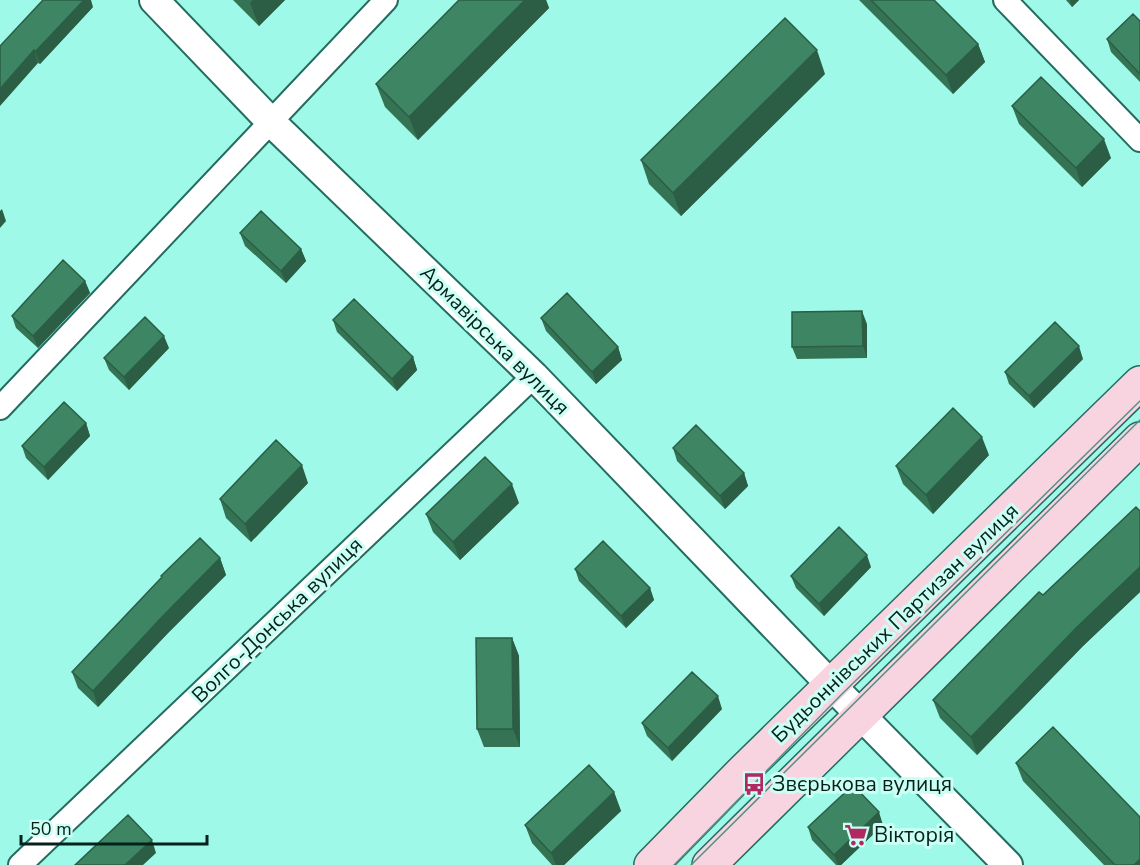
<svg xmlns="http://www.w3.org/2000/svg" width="1140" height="865" font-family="'Nunito Sans',sans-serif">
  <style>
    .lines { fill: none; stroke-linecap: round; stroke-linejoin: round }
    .minor-casing { stroke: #246c60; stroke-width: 26 }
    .tertiary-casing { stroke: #246c60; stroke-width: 32 }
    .secondary-casing { stroke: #246c60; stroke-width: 36 }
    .minor { stroke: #fff; stroke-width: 22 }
    .tertiary { stroke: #fff; stroke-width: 28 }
    .secondary { stroke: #f8d3e0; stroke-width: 33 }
    .tram { stroke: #549287; stroke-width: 1.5 }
    .wall { fill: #357355 }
    .shaded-wall { fill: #2b5e45 }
    .building { fill: #3e8663; stroke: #2b5e45; stroke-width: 1.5 }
    .labels { text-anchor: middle; stroke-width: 6; stroke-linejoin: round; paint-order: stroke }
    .street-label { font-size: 21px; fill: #04211c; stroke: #cbfff4 }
    .poi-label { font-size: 21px; fill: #04211c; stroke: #cbfff4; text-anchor: start }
  </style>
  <rect width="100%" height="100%" fill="#9ef9e8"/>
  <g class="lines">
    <!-- minor casing -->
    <g class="minor-casing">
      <path id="minor" d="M 1005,0 L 1140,140
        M 0,408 L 386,0
        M 20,865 L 534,376"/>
    </g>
    <!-- tertiary casing -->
    <g class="tertiary-casing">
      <path id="tertiary" d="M 154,0 L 271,122 L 534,376 L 831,685 L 1008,865"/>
    </g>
    <!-- secondary casing -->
    <g class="secondary-casing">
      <path id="secondary" d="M 651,865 L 743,771 L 1140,383
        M 709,865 L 1140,439"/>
    </g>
    <!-- minor -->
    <use href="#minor" class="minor"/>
    <!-- tertiary -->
    <use href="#tertiary" class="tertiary"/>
    <!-- secondary -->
    <use href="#secondary" class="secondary"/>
    <!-- tram -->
    <path class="tram" d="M 674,865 L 840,696 L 1140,401
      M 691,865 L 1140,420"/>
  </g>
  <!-- wall -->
  <path class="wall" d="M 233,0 L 285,0 L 259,26 Z
    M 459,0 L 546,0 L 549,8 L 418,140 L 385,107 L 376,84 Z
    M 859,0 L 934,0 L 978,44 L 985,62 L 953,94 Z
    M 1066,0 L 1079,0 L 1072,7 Z
    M 93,7 L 40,64 L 38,63 L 0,46 Z
    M 1140,21 L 1140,82 L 1111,52 L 1107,39 Z
    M 825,74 L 681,216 L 649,184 L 641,160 Z
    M 1012,106 L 1111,158 L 1082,187 L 1019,124 Z
    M 240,233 L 301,249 L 306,261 L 286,283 L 245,246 Z
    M 85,281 L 90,293 L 38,348 L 16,328 L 12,316 Z
    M 541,318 L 618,347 L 622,360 L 596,384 L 546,331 Z
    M 333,320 L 413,357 L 417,370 L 397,391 L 337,332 Z
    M 867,324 L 867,358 L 797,359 L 792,347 Z
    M 169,348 L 129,390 L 109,370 L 104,358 Z
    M 1083,359 L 1034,408 L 1009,384 L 1005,372 Z
    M 86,423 L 90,436 L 48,480 L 26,458 L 22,446 Z
    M 673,448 L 744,473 L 748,486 L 725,509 L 677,461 Z
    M 989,455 L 933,514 L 903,484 L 896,466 Z
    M 308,483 L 251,542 L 226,518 L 220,499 Z
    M 519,503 L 460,560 L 433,532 L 426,514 Z
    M 1140,511 L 1140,592 L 1083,646 L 977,755 L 940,718 L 933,700 L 1043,595 Z
    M 220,558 L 226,575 L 168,633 L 98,707 L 78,688 L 72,672 Z
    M 871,567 L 824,616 L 796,588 L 791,576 Z
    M 575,569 L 650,588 L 654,600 L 626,628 L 579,581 Z
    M 512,638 L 519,656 L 520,747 L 484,747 L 477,729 Z
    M 722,709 L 672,761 L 647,736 L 642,723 Z
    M 1016,763 L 1140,865 L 1104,865 L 1023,781 Z
    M 614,792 L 621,811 L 564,865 L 552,865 L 532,843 L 525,825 Z
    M 883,825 L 841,865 L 836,865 L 812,840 L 808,827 Z"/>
  <!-- shaded-wall -->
  <path class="shaded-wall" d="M 84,0 L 91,0 L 93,7 L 40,64 L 35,52 Z
    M 253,0 L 285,0 L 259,26 L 250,3 Z
    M 525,0 L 546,0 L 549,8 L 418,140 L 409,117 Z
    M 1070,0 L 1079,0 L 1072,7 Z
    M 978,44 L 985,62 L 953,94 L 946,75 Z
    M 34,50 L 38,63 L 0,106 L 0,89 Z
    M 817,50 L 825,74 L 681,216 L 673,193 Z
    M 1104,139 L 1111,158 L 1082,187 L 1076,168 Z
    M 2,209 L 6,221 L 0,228 L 0,211 Z
    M 301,249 L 306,261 L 286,283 L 281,271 Z
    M 85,281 L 90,293 L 38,348 L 33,336 Z
    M 862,311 L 867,324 L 867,358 L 863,346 Z
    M 164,336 L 169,348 L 129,390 L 124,377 Z
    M 1079,346 L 1083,359 L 1034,408 L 1029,396 Z
    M 618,347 L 622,360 L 596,384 L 592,372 Z
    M 413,357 L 417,370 L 397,391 L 392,379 Z
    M 86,423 L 90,436 L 48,480 L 44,467 Z
    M 982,437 L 989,455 L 933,514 L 926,495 Z
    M 302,465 L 308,483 L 251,542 L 245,524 Z
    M 744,473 L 748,486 L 725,509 L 720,496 Z
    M 512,484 L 519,503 L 460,560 L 453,542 Z
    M 867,555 L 871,567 L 824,616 L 819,604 Z
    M 220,558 L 226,575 L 168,633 L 98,707 L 93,691 L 162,617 Z
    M 1140,567 L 1140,592 L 1083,646 L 977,755 L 971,737 L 1076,628 Z
    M 650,588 L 654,600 L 626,628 L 621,616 Z
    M 512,638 L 519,656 L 520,747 L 513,729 Z
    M 718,696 L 722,709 L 672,761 L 668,748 Z
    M 614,792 L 621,811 L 564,865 L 556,865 L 551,853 Z
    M 879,812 L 883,825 L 841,865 L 838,865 L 834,855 Z
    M 152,840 L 156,853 L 143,865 L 125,865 Z
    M 1140,859 L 1140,865 L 1134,865 Z"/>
  <!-- building -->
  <path class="building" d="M 43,0 L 84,0 L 35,52 L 34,50 L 0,89 L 0,46 Z
    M 459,0 L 525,0 L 409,117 L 376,84 Z
    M 871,0 L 934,0 L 978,44 L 946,75 Z
    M 1133,14 L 1140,21 L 1140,74 L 1107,39 Z
    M 785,18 L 817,50 L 673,193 L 641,160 Z
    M 1041,77 L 1104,139 L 1076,168 L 1012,106 Z
    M 261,211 L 301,249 L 281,271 L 240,233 Z
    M 63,260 L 85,281 L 33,336 L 12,316 Z
    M 567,293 L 618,347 L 592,372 L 541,318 Z
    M 354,299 L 413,357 L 392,379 L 333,320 Z
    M 862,311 L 863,346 L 792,347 L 792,312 Z
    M 145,317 L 164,336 L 124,377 L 104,358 Z
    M 1055,322 L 1079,346 L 1029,396 L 1005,372 Z
    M 64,402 L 86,423 L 44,467 L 22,446 Z
    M 953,408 L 982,437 L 926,495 L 896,466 Z
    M 696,425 L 744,473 L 720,496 L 673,448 Z
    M 276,440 L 302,465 L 245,524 L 220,499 Z
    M 485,457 L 512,484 L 453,542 L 426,514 Z
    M 1136,507 L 1140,511 L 1140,567 L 1076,628 L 971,737 L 933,700 L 1039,592 L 1043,595 Z
    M 839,527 L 867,555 L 819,604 L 791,576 Z
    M 200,538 L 220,558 L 162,617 L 93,691 L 72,672 L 162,577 L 161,576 Z
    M 603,541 L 650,588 L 621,616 L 575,569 Z
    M 476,638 L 512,638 L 513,729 L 477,729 Z
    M 692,672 L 718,696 L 668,748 L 642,723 Z
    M 1053,727 L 1140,817 L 1140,859 L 1134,865 L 1115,865 L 1016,763 Z
    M 589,765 L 614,792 L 551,853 L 525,825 Z
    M 853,785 L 879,812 L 834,855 L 808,827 Z
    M 128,815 L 152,840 L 125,865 L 75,865 Z"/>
  <!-- icons -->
  <defs>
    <g id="bus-bare" transform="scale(1.8)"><path d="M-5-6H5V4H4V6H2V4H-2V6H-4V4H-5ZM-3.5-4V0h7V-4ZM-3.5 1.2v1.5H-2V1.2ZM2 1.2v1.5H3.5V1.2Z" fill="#b32763" stroke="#cbfff4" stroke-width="2.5" paint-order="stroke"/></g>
    <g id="supermarket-bare" transform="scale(1.8)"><path d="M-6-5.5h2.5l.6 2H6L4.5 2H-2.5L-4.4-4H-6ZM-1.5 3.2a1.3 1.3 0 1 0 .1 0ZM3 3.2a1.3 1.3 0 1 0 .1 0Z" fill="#b32763" stroke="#cbfff4" stroke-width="2.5" paint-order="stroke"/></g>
  </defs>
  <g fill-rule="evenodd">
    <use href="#bus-bare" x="754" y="784"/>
    <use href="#supermarket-bare" x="856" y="835"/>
  </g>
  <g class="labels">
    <!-- street labels -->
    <g class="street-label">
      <text transform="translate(495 340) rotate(45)" y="7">Армавірська вулиця</text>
      <text transform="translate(277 620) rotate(-44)" y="7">Волго-Донська вулиця</text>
      <text transform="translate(895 623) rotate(-44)" y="7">Будьоннівських Партизан вулиця</text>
    </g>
    <!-- poi labels -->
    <g class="poi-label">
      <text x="772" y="791">Звєрькова вулиця</text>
      <text x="874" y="842">Вікторія</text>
    </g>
  </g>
  <!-- scale -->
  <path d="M21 835v9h186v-9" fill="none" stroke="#04211c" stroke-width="3"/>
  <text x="30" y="835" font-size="18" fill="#04211c" stroke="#cbfff4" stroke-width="4.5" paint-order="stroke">50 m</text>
</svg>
